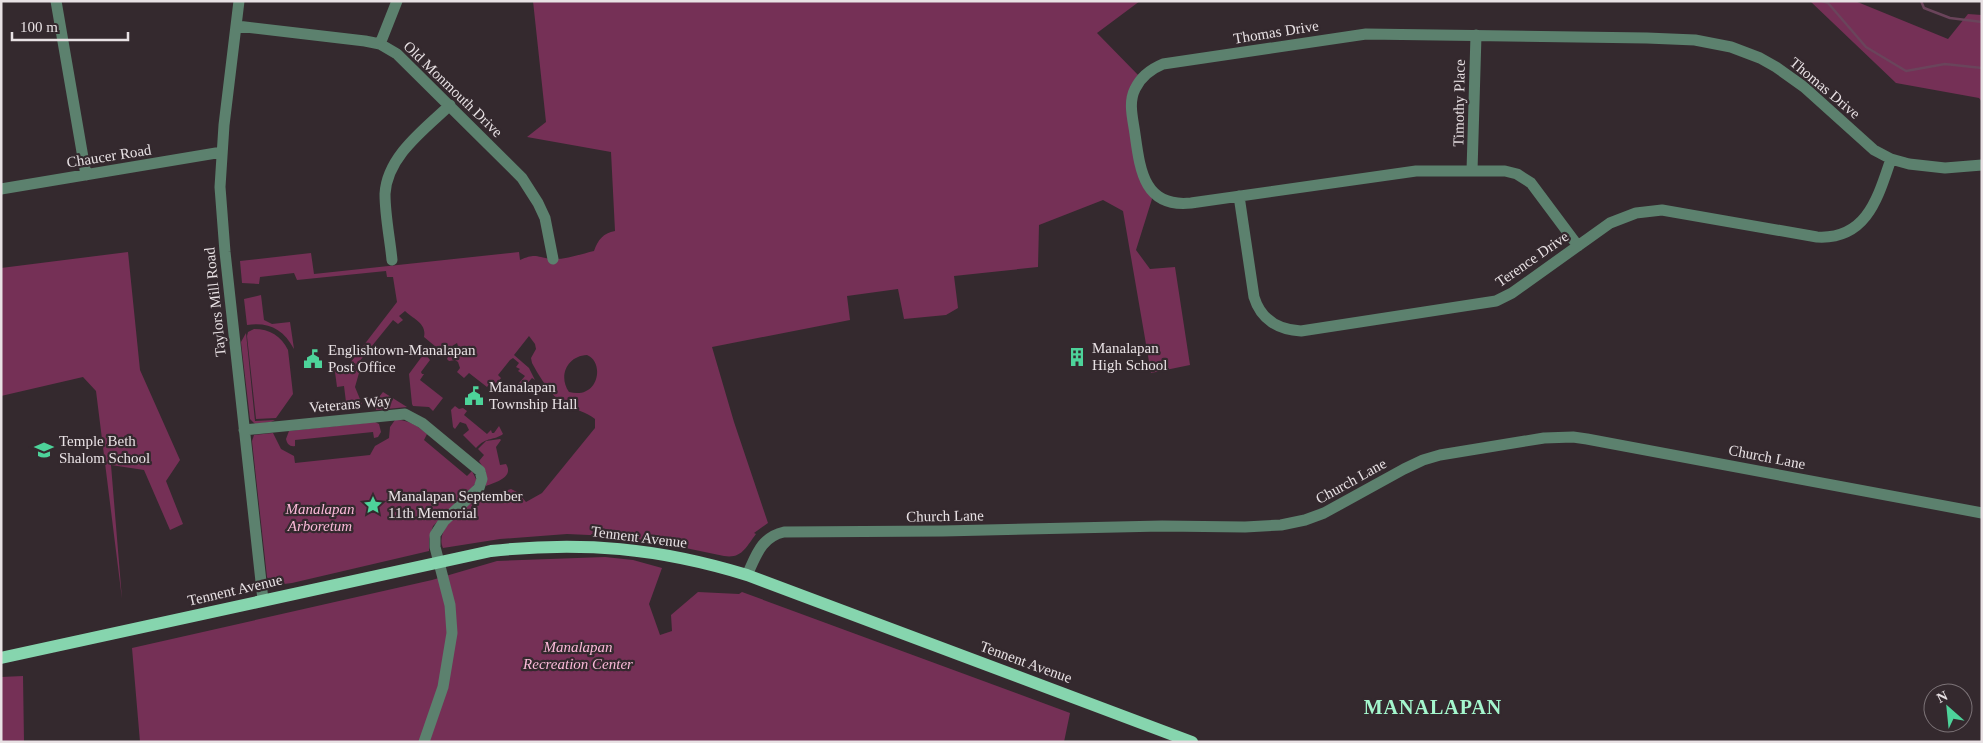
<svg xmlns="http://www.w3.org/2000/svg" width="1983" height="743" font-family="'Times New Roman',serif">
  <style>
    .green { fill: #753056; fill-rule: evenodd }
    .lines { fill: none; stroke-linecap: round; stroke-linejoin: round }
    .stream { stroke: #6a445b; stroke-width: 2.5 }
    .minor { stroke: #5c816e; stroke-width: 11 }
    .major { stroke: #86d5ae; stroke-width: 12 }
    .labels { text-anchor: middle; stroke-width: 4.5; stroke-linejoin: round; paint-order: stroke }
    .street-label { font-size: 15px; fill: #e8e1e4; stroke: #34292e }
    .poi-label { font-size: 15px; fill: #e8e1e4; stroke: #34292e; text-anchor: start }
    .park-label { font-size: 15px; font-style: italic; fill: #fab9d8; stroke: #34292e }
    .district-label { font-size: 20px; font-weight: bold; letter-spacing: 1px; fill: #a4f7cd; stroke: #34292e }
  </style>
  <rect width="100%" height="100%" fill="#34292e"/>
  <!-- green -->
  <path class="green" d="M 533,1 L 1140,1 L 1097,33 L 1140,77 L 1131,108 L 1152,199 L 1136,250 L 1150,269 L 1175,267 L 1190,365 L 1151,373 L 1123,211 L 1103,200 L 1039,225 L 1038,267 L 954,276 L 958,308 L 946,315 L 904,319 L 898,289 L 847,296 L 850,320 L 712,347 L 734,422 L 768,523 L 754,533 L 756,534 C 746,547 742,559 724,556 L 652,541 L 611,536 L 567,534 L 500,539 L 443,548 C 434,529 464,508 478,497 L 486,498 L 511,489 L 517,492 L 526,502 L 542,493 L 595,428 L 595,419 C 586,412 576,410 566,405 C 553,399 539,376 532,363 L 531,358 L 536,349 L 535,344 L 529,336 L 514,355 L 529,368 L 535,380 L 532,378 L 519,393 L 514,389 L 525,376 L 518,371 L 520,369 L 516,367 L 519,363 L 513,358 L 510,360 L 498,375 L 501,378 L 497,384 L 492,380 L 487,387 L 469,373 L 464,378 L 457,372 L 460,368 L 458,362 L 455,360 L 449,361 L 447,359 L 448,357 L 445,354 L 458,346 L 457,343 L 442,352 L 424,337 C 427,323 413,319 405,311 L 399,316 L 403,320 L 398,324 L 393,320 L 354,368 L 359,373 L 355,387 L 362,404 L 358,410 L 347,410 L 344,386 L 337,387 L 335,372 L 334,372 L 333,369 L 347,367 L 397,302 L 393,277 L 387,277 L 386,271 L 297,280 L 294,273 L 260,277 L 259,284 L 242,283 L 240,261 L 311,253 L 314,274 L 519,252 L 520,260 C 536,253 536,257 551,259 C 565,260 581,254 594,251 C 598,240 603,233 615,231 L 611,152 L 527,137 L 546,122 ZM 587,355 C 605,362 599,400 569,392 C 558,376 567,356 587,355 Z
    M 1810,1 L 1855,1 L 1948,39 L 1968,14 L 1982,15 L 1982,102 L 1979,98 L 1896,83 Z
    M 128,252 L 140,370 L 180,460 L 166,481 L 183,524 L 170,530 L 144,470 L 111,465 L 122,599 L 96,391 L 83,377 L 1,396 L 1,268 Z
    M 261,295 L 264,320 L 272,324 L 290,322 L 294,349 C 283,329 269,322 247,325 L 244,299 Z
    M 254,329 C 270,329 281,336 288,350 L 293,394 L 276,418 L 256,419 L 247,336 L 248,332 Z
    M 246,333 L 255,421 L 275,420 L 271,422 L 255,424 L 250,419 L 241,342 Z
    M 423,355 L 426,355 L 430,360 L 421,372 L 422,374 L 424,374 L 420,380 L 443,398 L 433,411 L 429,407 L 413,406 L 412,404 L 409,374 Z
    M 383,392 L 407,407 L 376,410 L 375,402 Z
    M 455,406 L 459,409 L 463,408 L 467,411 L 464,415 L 487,434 L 491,430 L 492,433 L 494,433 L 499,426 L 503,434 C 494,441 487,436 476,448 L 463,435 L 469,430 L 466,424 L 460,422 L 455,429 L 453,427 L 451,410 Z
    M 395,420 C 408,419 418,426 427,434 L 424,440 L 467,476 L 472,471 L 477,481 L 472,488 L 433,526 L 429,539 L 429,551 L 292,583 L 284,584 L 270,582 L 267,577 L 252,441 L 254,435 L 273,433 L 281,449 L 294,456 L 295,463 L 370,455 L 375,446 L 389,438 L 390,427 Z
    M 375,422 L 379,424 L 381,432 L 378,437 L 374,438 L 373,432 L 295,440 L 295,446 C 290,447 287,444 286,439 L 289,431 Z
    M 500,439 L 501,440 L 496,447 L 500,465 L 506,464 C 514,477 497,482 486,486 L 486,472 L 479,461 L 484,455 L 478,449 L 486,441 Z
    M 605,557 L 633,560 L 662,568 L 649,604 L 660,635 L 672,631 L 671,615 L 698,592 L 739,594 L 742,592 L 1070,713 L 1064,742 L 140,742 L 132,648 L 432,580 L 497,561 Z
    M 23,676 L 24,742 L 1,742 L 1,677 Z"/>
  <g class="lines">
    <!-- stream -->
    <path class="stream" d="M 1822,1 L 1828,3 L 1866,47 L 1906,71 L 1945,64 L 1982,68
      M 1921,1 L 1924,8 L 1950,18 L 1982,22"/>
    <!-- minor -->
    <path class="minor" d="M 56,1 L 86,175
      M 239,1 L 224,125 L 220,187 L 225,252 L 263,600
      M 237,26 L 365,41 L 380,44 L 397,54 L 522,178 L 538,203 L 545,218 L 553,259
      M 380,44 L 397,1
      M 1472,171 L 1476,35
      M 1,189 L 222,152
      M 1239,196 L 1254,297 C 1261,320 1279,330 1301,331 L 1496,301 L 1512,293 L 1610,223 L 1636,213 L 1662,210 L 1817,237 C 1867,240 1878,197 1891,159
      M 1578,246 L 1531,183 L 1517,174 L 1505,171 L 1416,171 L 1191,203 C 1144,208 1140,170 1135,134 C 1133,119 1128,103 1135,89 C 1141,76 1151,69 1163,64 L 1366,34 L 1647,38 L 1695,40 L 1731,47 L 1760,58 L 1776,67 L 1804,87 L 1874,150 L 1891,159 L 1909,164 L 1945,168 L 1982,165
      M 392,260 C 390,239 385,216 385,194 C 387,156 425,129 450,105
      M 244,430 L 405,414 L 422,423 L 480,471 L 482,479 L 479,488 L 444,521 L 435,535 L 435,547 L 450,605 L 452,633 L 443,687 L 424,742
      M 747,575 C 756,556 761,537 784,532 L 943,531 L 1162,526 L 1245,527 L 1281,525 L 1305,520 L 1324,513 L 1404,469 L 1423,460 L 1440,455 L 1544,438 L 1573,437 L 1587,439 L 1982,513"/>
    <!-- major -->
    <path class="major" d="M 1,658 L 491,551 C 582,541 659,548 747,575 L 1192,742"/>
  </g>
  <!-- icons -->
  <defs>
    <g id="building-bare" transform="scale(1.5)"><path d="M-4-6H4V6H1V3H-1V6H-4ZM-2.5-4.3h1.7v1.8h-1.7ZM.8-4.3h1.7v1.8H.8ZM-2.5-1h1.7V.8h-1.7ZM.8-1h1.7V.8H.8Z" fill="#4dd39a" stroke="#34292e" stroke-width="2.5" paint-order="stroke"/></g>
    <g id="civic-bare" transform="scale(1.5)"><path d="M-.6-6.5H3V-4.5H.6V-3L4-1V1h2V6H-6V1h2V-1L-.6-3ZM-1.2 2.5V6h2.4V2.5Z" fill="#4dd39a" stroke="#34292e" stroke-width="2.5" paint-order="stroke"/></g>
    <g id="school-bare" transform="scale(1.5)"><path d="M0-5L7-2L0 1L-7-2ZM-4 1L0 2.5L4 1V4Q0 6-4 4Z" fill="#4dd39a" stroke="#34292e" stroke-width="2.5" paint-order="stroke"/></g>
    <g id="sight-bare" transform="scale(1.5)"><path d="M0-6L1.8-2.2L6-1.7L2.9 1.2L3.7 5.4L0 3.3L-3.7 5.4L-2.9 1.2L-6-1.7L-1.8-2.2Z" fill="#4dd39a" stroke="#34292e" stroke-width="2.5" paint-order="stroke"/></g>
  </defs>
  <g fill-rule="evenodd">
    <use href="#building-bare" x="1077" y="357"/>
    <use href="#civic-bare" x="313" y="359"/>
    <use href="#civic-bare" x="474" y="396"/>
    <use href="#school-bare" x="44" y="450"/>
    <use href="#sight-bare" x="373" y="505"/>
  </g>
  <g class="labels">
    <!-- street labels -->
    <g class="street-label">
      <text transform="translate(1276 32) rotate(-9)" y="5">Thomas Drive</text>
      <text transform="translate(1825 88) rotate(40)" y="5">Thomas Drive</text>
      <text transform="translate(453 89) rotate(44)" y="5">Old Monmouth Drive</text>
      <text transform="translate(1459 103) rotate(-89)" y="5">Timothy Place</text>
      <text transform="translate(109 156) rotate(-9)" y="5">Chaucer Road</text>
      <text transform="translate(1532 259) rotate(-35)" y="5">Terence Drive</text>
      <text transform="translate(215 302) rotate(-96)" y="5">Taylors Mill Road</text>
      <text transform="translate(350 404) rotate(-5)" y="5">Veterans Way</text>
      <text transform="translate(1767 457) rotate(11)" y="5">Church Lane</text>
      <text transform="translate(1351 481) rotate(-29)" y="5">Church Lane</text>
      <text transform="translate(945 516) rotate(-1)" y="5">Church Lane</text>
      <text transform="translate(639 537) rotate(7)" y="5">Tennent Avenue</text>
      <text transform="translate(235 590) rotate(-13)" y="5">Tennent Avenue</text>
      <text transform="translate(1026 662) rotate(20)" y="5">Tennent Avenue</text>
    </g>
    <!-- poi labels -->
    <g class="poi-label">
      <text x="1092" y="353">Manalapan<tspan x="1092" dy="17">High School</tspan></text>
      <text x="328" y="355">Englishtown-Manalapan<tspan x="328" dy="17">Post Office</tspan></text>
      <text x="489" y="392">Manalapan<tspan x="489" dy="17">Township Hall</tspan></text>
      <text x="59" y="446">Temple Beth<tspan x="59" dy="17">Shalom School</tspan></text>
      <text x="388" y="501">Manalapan September<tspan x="388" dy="17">11th Memorial</tspan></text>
    </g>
    <!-- park labels -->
    <g class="park-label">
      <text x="320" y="514">Manalapan<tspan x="320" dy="17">Arboretum</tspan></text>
      <text x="578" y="652">Manalapan<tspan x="578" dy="17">Recreation Center</tspan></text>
    </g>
    <!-- district labels -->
    <g class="district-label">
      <text x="1433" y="714">MANALAPAN</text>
    </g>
  </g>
  <!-- border -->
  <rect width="1983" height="743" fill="none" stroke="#e8e1e4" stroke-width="5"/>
  <!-- north arrow -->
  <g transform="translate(1948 708) rotate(333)"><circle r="24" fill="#34292e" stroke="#7c7377"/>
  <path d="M0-4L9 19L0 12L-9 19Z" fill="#4dd39a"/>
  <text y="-8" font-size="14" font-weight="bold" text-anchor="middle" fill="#e8e1e4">N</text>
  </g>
  <!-- scale -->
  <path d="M12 32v8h116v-8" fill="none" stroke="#e8e1e4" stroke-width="2.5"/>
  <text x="20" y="32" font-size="15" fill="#e8e1e4" stroke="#34292e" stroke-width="4" paint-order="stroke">100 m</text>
</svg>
